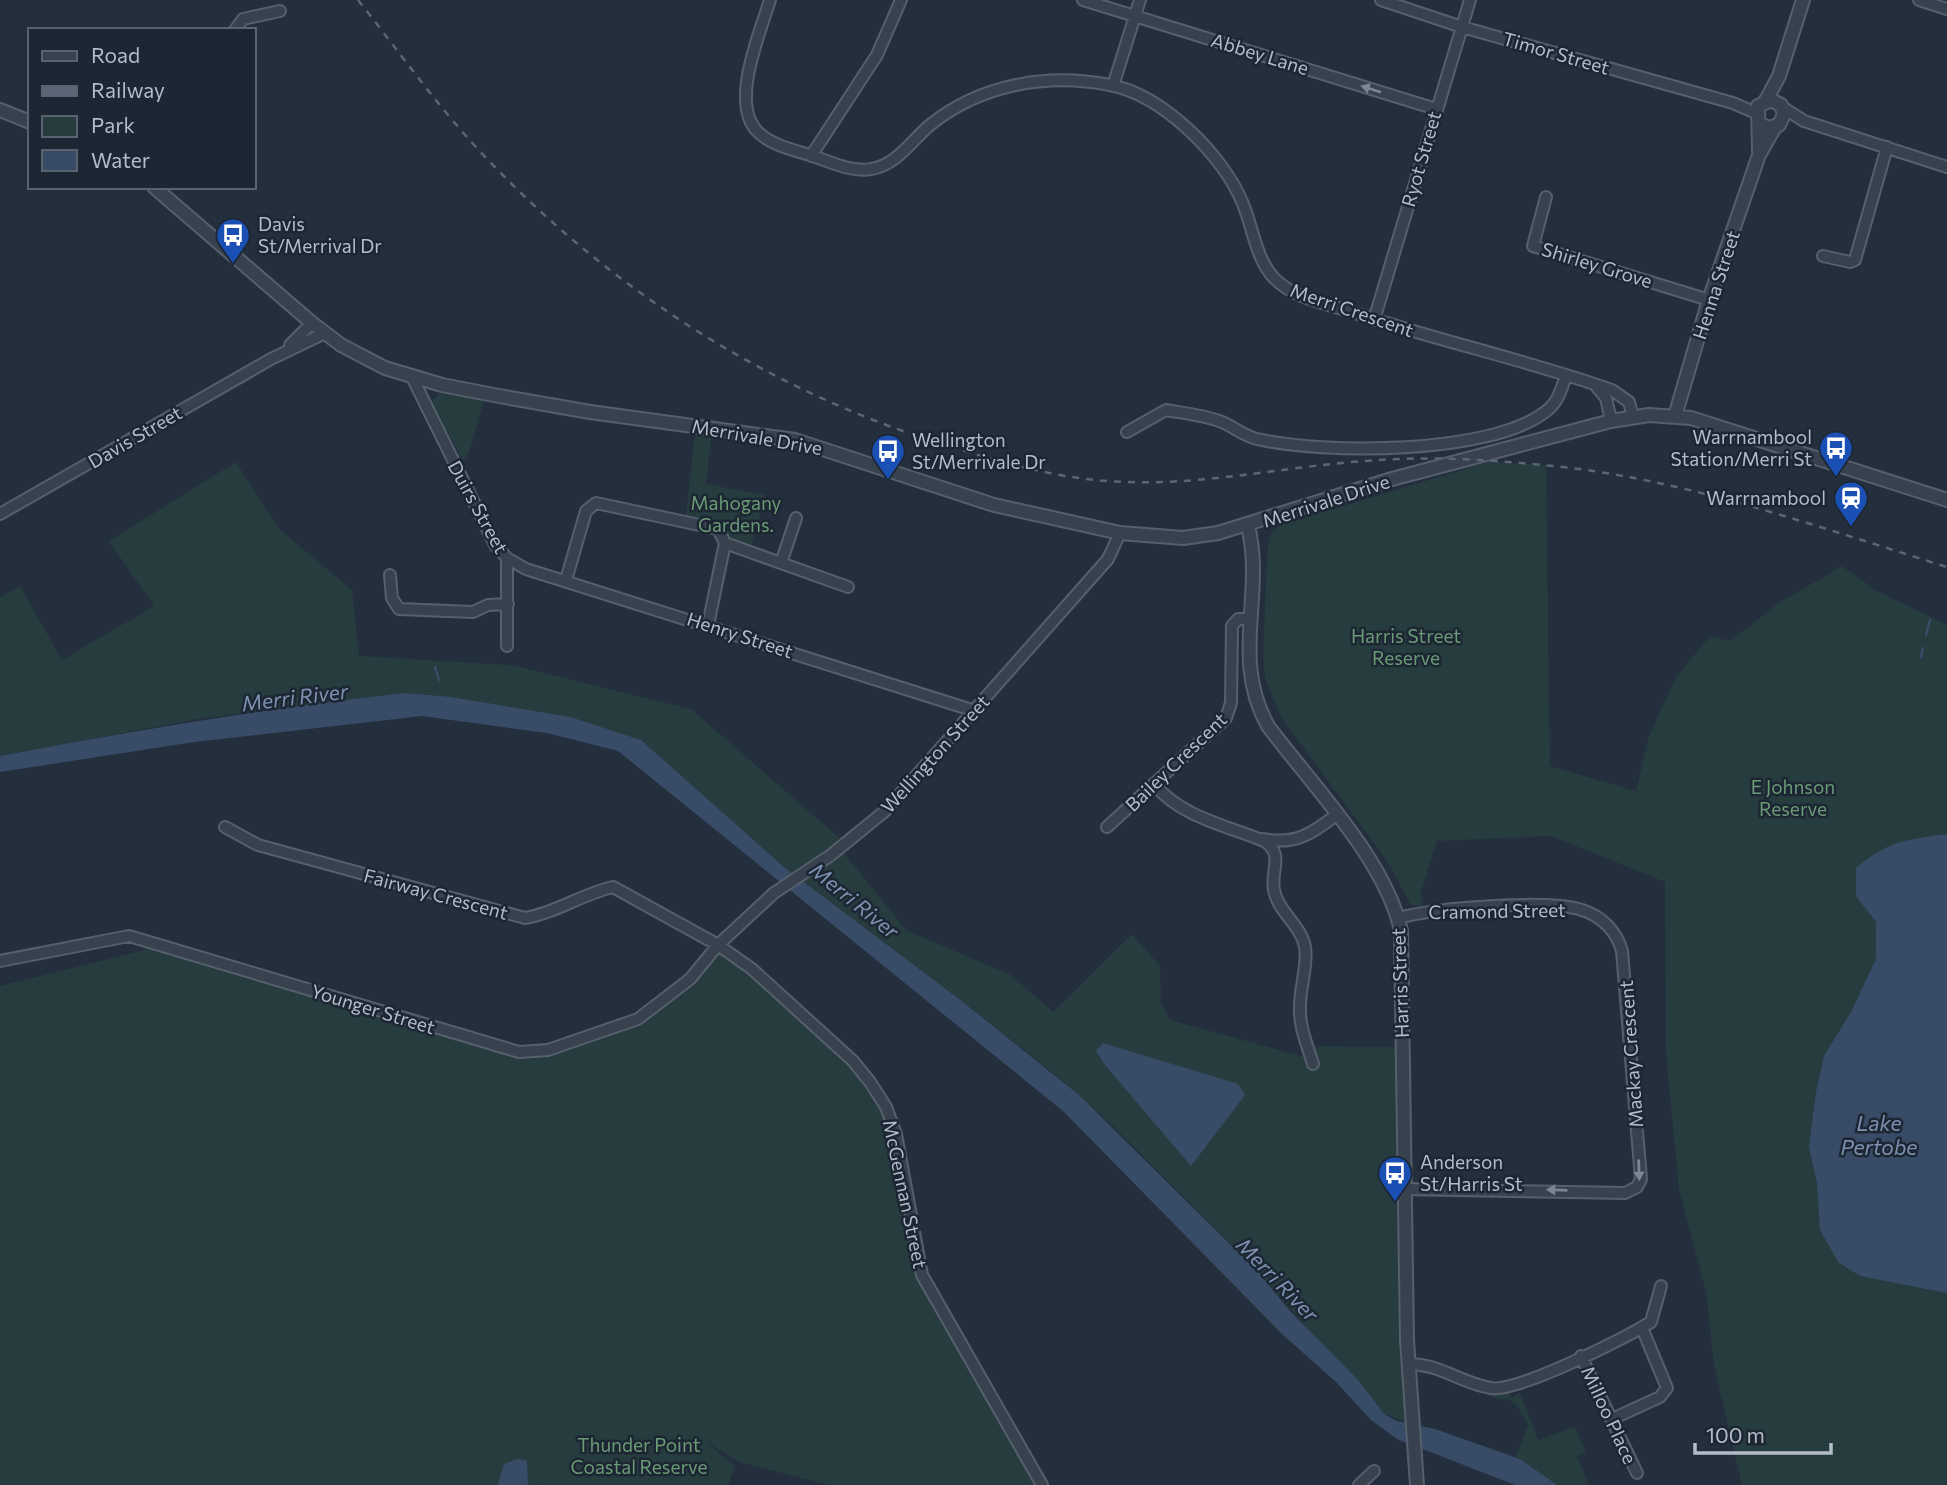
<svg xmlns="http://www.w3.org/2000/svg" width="1947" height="1485" font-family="Commissioner,sans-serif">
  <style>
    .green { fill: #263c3f }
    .water { fill: #394c67 }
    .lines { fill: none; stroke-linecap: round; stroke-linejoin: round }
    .stream { stroke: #394c67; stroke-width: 2.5 }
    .minor-casing { stroke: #565f6c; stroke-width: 14 }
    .tertiary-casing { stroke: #565f6c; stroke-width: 16 }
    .minor { stroke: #38414e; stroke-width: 10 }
    .tertiary { stroke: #38414e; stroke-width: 12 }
    .rail { stroke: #5a6575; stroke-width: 2.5; stroke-dasharray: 7 7; stroke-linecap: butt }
    .oneway { fill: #7c8592 }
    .labels { text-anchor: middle; stroke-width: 5; stroke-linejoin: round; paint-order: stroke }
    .street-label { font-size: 19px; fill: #b4bcc9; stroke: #1d2633 }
    .poi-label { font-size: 19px; fill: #b4bcc9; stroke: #1d2633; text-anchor: start }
    .park-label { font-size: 19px; fill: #6b9a76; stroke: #1d2633 }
    .water-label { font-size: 21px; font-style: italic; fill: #7c92b1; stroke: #1d2633 }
  </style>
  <rect width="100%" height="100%" fill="#242f3e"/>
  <!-- green -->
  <path class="green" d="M 441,392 L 484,400 L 469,453 L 463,461 L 434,406 L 432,401 Z
    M 696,426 L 712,429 L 706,484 L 765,495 L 750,552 L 725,543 L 718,529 L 685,522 Z
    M 236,462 L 279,529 L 352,590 L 359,656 L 511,665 L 691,709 L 836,835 L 845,843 L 840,848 L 906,930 L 1011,975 L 1053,1012 L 1132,934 L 1160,966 L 1161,1003 L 1170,1020 L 1305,1057 L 1308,1046 L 1402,1047 L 1400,1362 C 1436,1364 1471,1380 1507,1388 L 1512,1398 L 1520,1392 L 1538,1440 L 1575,1427 L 1586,1452 L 1577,1456 L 1589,1485 L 1557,1485 L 1516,1457 L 1528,1425 L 1517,1406 L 1508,1399 L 1498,1399 L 1409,1364 L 1413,1424 L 1384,1414 L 1258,1272 L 1112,1125 L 1053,1073 L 963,1002 L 784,867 L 641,740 L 571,717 L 452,697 L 406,693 L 203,718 L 0,756 L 0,597 L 20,586 L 62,660 L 154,606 L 109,541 Z
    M 1489,462 L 1546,465 L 1550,766 L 1636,791 L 1649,736 L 1676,677 L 1710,636 L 1730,641 L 1779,603 L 1842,566 L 1877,591 L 1947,625 L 1947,1485 L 1742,1485 L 1714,1365 L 1706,1292 L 1679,1189 L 1666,1054 L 1665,882 L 1551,836 L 1437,841 L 1421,892 L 1422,907 L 1410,904 L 1387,861 L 1281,717 L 1265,679 L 1263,656 L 1267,555 L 1271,534 L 1280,525 Z
    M 718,945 L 853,1061 L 886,1107 L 922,1275 L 1042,1485 L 829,1485 L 739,1462 L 705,1441 L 735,1467 L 728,1485 L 542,1485 L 542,1482 L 541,1485 L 0,1485 L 0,986 L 161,946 L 491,1045 L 548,1050 L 638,1019 L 690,979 Z"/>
  <!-- water -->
  <path class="water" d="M 406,693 L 452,697 L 571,717 L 641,740 L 784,867 L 963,1002 L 1079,1095 L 1258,1272 L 1290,1311 L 1359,1381 L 1384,1414 L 1397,1421 L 1435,1429 L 1520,1459 L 1557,1485 L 1515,1485 L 1397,1439 L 1371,1420 L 1336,1382 L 1282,1334 L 1063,1111 L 618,751 L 547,733 L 422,716 L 194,742 L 0,772 L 0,756 C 135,730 269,708 406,693 Z
    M 1947,834 L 1947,1293 L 1860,1276 L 1838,1262 L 1820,1230 L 1817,1183 L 1809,1147 L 1816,1092 L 1824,1056 L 1851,1012 L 1876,959 L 1876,922 L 1856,896 L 1856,868 C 1889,840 1906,840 1947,834 Z
    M 1103,1043 L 1238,1084 L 1245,1095 L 1191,1166 L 1105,1065 L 1096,1051 Z
    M 517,1459 L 527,1460 L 528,1485 L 498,1485 L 504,1464 Z"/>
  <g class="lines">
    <!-- stream -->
    <path class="stream" d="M 1926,635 L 1930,620
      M 1921,657 L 1923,648
      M 435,667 L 439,680"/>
    <!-- minor casing -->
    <g class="minor-casing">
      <path id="minor" d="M 770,0 C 760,33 729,104 758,132 C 771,145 793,150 810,155 C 828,161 853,173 871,169 C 897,165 912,140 930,125 C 981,84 1047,73 1110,85 C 1163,95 1224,156 1243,204 C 1253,228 1256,259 1274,278 C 1293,298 1327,304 1352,312 C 1438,341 1527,360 1612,390 L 1629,402 L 1633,417
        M 1083,0 L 1436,109
        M 1381,0 L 1462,27 L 1733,103 L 1756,113
        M 1919,0 L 1947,9
        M 235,30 L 243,19 L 280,11
        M 1113,86 L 1140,0
        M 1782,107 L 1804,121 L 1947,167
        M 811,156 L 877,55 L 901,0
        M 1546,197 L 1533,246 L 1709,300
        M 1823,256 L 1850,262 L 1855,260 L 1887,147
        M 1374,320 L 1470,0
        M 290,345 L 312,323
        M 412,377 L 495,545 L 507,558 L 507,646
        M 1596,386 L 1606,398 L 1611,421
        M 1127,432 L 1166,410 C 1183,413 1203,415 1219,421 C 1232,425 1241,435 1257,439 C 1324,454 1489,455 1545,412 C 1558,403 1561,390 1566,376
        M 0,514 L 271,359 L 325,333
        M 725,543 L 848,587
        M 507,558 L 526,569 L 975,711
        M 781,563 L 796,518
        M 390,575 L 392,598 L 399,609 L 473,612 L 488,605 L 508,604
        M 566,580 L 586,511 L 596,503 L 718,529 L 725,543 L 708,625
        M 1155,785 C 1181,817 1228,826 1264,841 C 1285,854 1270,871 1274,890 C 1278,912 1301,925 1305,947 C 1308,965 1300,987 1300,1006 C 1299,1027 1307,1044 1313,1064
        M 225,827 L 258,845 L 525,918 C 556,913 582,894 613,887 L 718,945 L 752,969 L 853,1061 L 870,1082 L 886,1107 L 896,1134 L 922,1275 L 1042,1485
        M 1107,827 L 1226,718 L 1231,703 L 1232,626 L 1238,619 L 1249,619
        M 1263,839 C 1295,845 1312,834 1336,815
        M 1398,918 C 1436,908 1546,899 1582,910 C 1602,916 1617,932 1622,951 L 1641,1179 L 1637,1187 L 1625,1193 L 1403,1189
        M 0,961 L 129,936 L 519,1052 L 548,1050 L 638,1019 L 690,979 L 718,945 L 774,893 L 831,855 L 885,811 L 1108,559 L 1120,533
        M 1581,1356 L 1637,1473
        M 1408,1364 C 1441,1364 1460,1383 1491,1388 C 1516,1393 1626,1338 1651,1322 L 1661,1286
        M 1612,1419 L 1660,1397 L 1667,1388 L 1642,1328
        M 1359,1485 L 1374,1471"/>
    </g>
    <!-- tertiary casing -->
    <g class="tertiary-casing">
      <path id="tertiary" d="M 1766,100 L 1779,76 L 1803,0
        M 0,110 L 30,122
        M 1759,151 L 1758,106 L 1771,100 L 1781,105 L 1784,114 L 1779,125 L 1768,128 L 1759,123
        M 154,187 L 312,323 L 341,345 L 385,368 L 442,385 L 499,396 L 590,412 L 795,440 L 994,505 L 1120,533 L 1183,538 L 1218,533 L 1392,479 L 1611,421 L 1649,415 L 1691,418 L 1947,500
        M 1675,416 L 1709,300 L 1759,155 L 1775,127
        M 1248,526 C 1265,595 1230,658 1268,726 C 1311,784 1386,860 1401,931 L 1407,1340 L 1417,1485"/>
    </g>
    <!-- minor -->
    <use href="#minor" class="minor"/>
    <!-- tertiary -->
    <use href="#tertiary" class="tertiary"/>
    <!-- rail -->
    <path class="rail" d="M 358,0 C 397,49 433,100 475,146 C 602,284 764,389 942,444 C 1003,463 1061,480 1125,482 C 1205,485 1284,467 1364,461 C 1423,456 1483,459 1542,465 C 1681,477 1814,526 1947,567"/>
  </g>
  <!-- one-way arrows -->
  <defs><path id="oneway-solid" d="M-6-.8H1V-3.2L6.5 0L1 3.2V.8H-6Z" transform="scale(1.75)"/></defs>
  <g class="oneway">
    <use href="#oneway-solid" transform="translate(1371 89) rotate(-162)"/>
    <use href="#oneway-solid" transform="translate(1639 1170) rotate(88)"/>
    <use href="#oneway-solid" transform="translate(1557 1190) rotate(-178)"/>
  </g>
  <!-- icons -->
  <defs>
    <g id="bus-pin" transform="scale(1.75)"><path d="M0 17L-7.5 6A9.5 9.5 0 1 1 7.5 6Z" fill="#1a4fb4" stroke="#1d2633"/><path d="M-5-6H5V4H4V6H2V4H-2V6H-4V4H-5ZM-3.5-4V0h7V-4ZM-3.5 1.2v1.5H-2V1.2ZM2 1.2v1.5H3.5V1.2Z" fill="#fff"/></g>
    <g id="station-pin" transform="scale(1.75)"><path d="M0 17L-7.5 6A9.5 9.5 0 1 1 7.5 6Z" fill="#1a4fb4" stroke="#1d2633"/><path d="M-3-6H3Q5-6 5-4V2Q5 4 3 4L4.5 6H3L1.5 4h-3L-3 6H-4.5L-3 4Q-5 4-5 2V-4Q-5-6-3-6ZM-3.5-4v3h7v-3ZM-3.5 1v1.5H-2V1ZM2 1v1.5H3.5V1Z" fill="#fff"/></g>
  </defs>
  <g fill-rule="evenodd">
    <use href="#bus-pin" x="233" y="235"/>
    <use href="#bus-pin" x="1836" y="448"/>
    <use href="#bus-pin" x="888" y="451"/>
    <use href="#station-pin" x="1851" y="498"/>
    <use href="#bus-pin" x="1395" y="1173"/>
  </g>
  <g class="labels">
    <!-- street labels -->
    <g class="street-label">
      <text transform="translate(1556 53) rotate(16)" y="7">Timor Street</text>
      <text transform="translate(1260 54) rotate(17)" y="7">Abbey Lane</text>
      <text transform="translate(1421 159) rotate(-74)" y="7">Ryot Street</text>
      <text transform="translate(1597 265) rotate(17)" y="7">Shirley Grove</text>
      <text transform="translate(1716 285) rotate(-72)" y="7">Henna Street</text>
      <text transform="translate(1352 310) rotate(19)" y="7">Merri Crescent</text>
      <text transform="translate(135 437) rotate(-30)" y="7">Davis Street</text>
      <text transform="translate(757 437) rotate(10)" y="7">Merrivale Drive</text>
      <text transform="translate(1326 501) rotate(-18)" y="7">Merrivale Drive</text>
      <text transform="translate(478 507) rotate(61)" y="7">Duirs Street</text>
      <text transform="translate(740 635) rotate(18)" y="7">Henry Street</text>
      <text transform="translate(935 754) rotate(-48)" y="7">Wellington Street</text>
      <text transform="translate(1176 762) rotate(-44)" y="7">Bailey Crescent</text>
      <text transform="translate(436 894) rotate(15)" y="7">Fairway Crescent</text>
      <text transform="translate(1497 911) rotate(-1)" y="7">Cramond Street</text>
      <text transform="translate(1400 983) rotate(-92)" y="7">Harris Street</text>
      <text transform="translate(373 1009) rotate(17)" y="7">Younger Street</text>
      <text transform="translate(1631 1054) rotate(-94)" y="7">Mackay Crescent</text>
      <text transform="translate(905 1194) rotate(78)" y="7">McGennan Street</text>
      <text transform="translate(1609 1415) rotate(65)" y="7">Milloo Place</text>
    </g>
    <!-- poi labels -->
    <g class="poi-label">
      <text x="258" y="231">Davis<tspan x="258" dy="22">St/Merrival Dr</tspan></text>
      <text x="1812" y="444" text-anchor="end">Warrnambool<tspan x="1812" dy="22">Station/Merri St</tspan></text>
      <text x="912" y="447">Wellington<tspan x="912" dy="22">St/Merrivale Dr</tspan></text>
      <text x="1826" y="505" text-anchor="end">Warrnambool</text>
      <text x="1420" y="1169">Anderson<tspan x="1420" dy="22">St/Harris St</tspan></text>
    </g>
    <!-- park labels -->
    <g class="park-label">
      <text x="736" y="510">Mahogany<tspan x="736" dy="22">Gardens.</tspan></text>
      <text x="1406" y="643">Harris Street<tspan x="1406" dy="22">Reserve</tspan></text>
      <text x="1793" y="794">E Johnson<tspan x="1793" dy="22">Reserve</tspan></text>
      <text x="639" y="1452">Thunder Point<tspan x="639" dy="22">Coastal Reserve</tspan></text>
    </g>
    <!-- water labels -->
    <g class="water-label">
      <text transform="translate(295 698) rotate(-7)" y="7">Merri River</text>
      <text transform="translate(854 901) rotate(39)" y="7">Merri River</text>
      <text x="1879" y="1131">Lake<tspan x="1879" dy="24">Pertobe</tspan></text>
      <text transform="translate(1277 1280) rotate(46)" y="7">Merri River</text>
    </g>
  </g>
  <!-- legend -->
  <rect x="28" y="28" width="228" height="161" fill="#1d2633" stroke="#59626f" stroke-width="2"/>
  <rect x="42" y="51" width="35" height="10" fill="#38414e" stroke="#59626f" stroke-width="2"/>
  <text x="91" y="63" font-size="21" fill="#b4bcc9">Road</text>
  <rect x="42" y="86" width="35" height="10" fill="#5a6575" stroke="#59626f" stroke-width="2"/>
  <text x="91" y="98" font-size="21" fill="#b4bcc9">Railway</text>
  <rect x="42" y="116" width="35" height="21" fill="#263c3f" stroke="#59626f" stroke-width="2"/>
  <text x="91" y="133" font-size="21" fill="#b4bcc9">Park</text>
  <rect x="42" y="150" width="35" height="21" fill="#394c67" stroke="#59626f" stroke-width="2"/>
  <text x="91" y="168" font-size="21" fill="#b4bcc9">Water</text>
  <!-- scale -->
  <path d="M1695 1443v10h136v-10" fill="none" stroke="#b4bcc9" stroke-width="3.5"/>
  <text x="1706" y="1443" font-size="21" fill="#b4bcc9" stroke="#1d2633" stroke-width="5" paint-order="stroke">100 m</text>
</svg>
